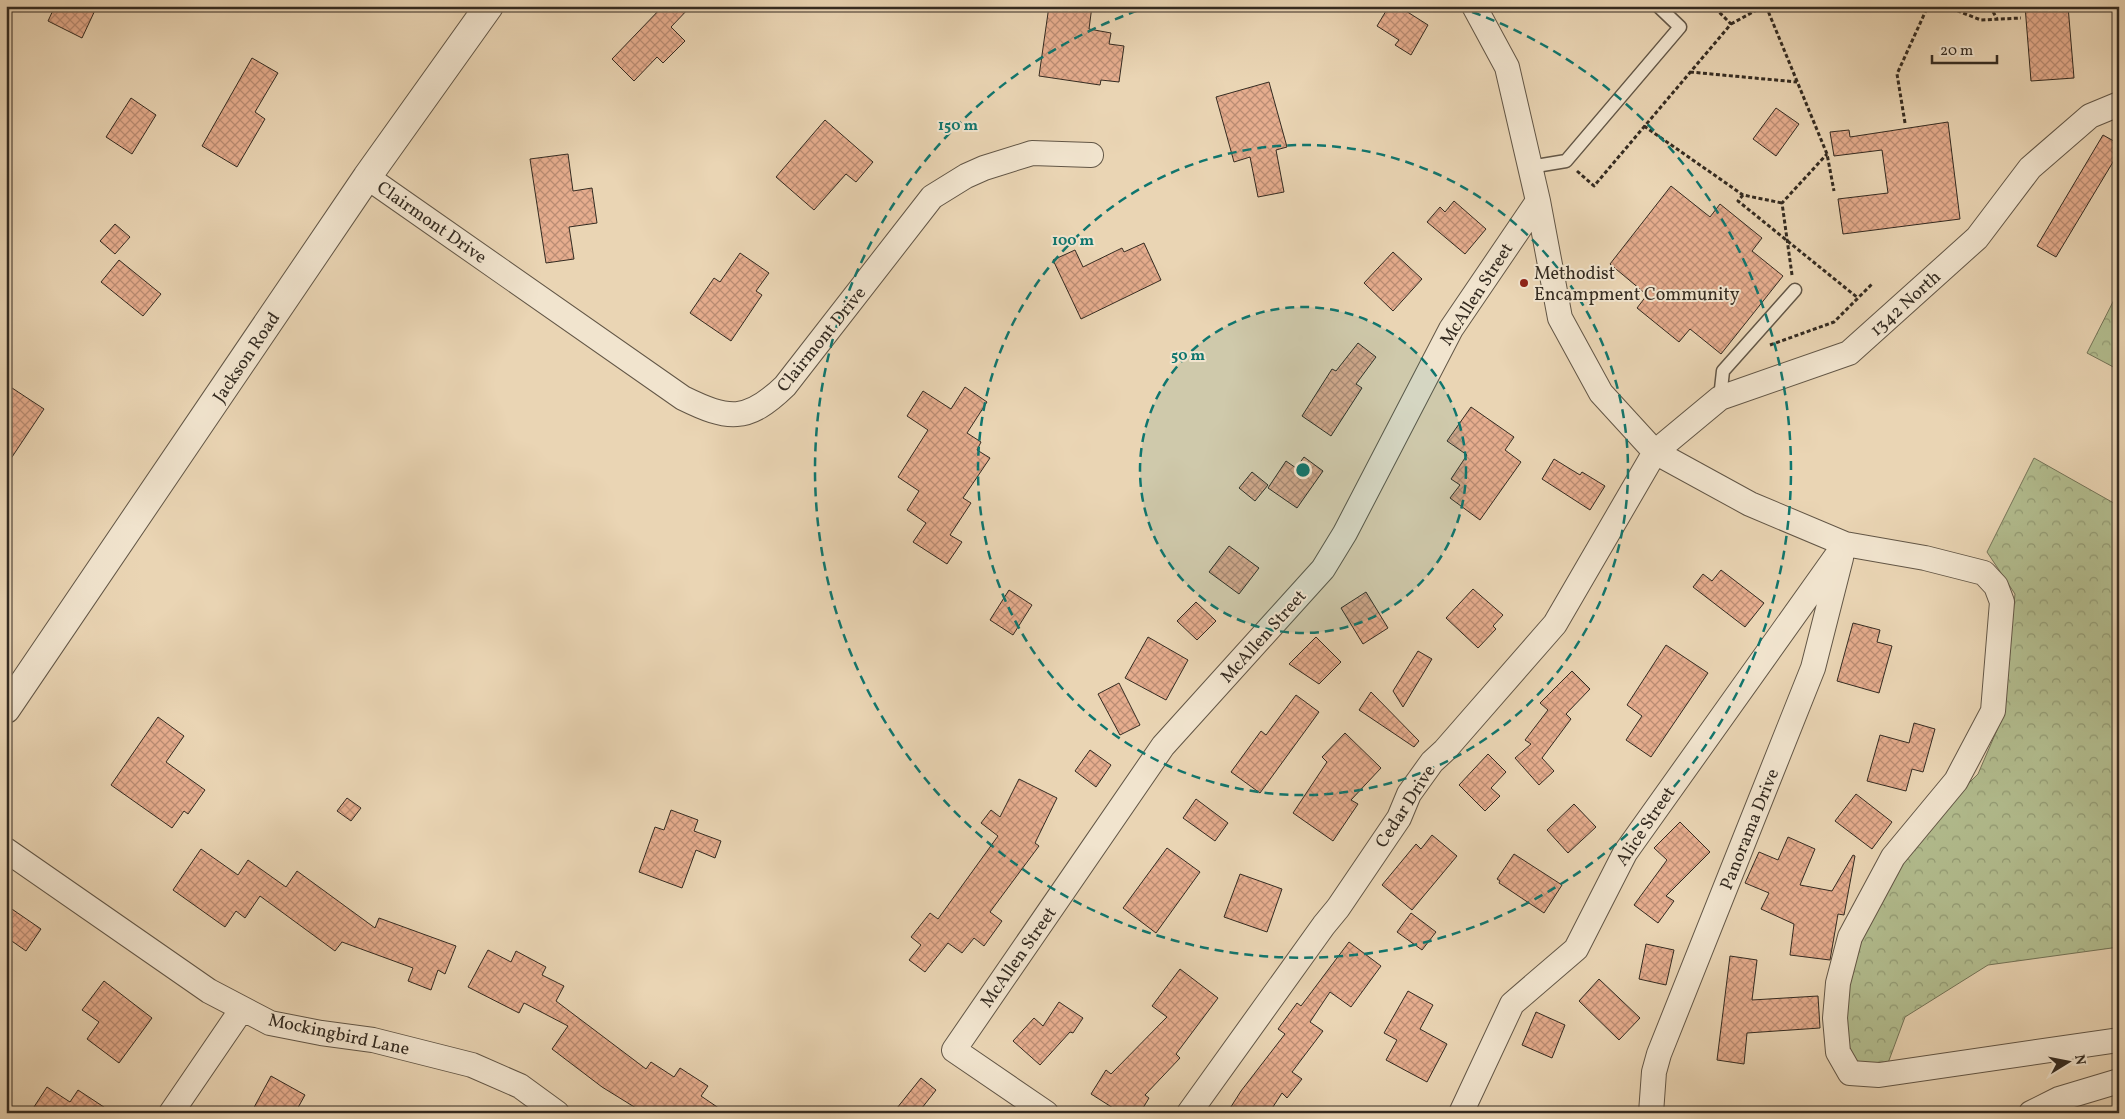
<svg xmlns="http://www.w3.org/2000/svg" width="2125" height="1119" font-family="Vollkorn,serif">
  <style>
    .forest { fill: url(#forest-crowns); stroke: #747458 }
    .building { fill: url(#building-cross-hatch); stroke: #342b21 }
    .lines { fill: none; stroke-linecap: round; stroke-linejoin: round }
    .service-casing { stroke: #625646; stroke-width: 15 }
    .minor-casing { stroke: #625646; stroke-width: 26 }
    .tertiary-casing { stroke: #625646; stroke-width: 30 }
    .path { stroke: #342b21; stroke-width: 3; stroke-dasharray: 4 2.5; stroke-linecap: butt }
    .service { stroke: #f1e4ce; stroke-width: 12 }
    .minor { stroke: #f1e4ce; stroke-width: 24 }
    .tertiary { stroke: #f1e4ce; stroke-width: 28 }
    .ring { fill: none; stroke: #0f766e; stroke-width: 2.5; stroke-dasharray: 9 6 }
    .poi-dot { fill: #8f2418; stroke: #f1e4ce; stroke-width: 2 }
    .labels { text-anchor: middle; stroke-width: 4; stroke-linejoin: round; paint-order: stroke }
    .street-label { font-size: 18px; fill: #342b21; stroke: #f1e4ce }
    .poi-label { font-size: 18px; fill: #342b21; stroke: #f1e4ce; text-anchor: start }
    .centre { fill: #0f766e; stroke: #f1e4ce; stroke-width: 2.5 }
    .ring-label { font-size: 15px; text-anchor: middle; font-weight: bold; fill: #0f766e; stroke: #f1e4ce; stroke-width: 4; stroke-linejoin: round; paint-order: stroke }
  </style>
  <defs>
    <pattern id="forest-crowns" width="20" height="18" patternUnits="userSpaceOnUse" patternTransform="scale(1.25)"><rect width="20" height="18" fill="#b3be90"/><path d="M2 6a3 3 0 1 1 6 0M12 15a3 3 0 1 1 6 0" fill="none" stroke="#929b75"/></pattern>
    <pattern id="building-cross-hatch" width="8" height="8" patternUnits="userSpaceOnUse" patternTransform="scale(1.25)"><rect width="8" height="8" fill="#e6ad8e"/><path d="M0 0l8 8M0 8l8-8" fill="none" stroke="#bb8d74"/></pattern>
  </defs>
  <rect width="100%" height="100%" fill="#ead5b4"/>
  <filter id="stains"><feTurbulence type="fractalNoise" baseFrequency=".004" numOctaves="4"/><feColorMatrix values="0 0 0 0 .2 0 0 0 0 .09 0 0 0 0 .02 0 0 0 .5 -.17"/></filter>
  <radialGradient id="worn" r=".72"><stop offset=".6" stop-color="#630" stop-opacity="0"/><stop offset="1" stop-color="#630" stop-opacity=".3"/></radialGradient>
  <!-- forest -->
  <path class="forest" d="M 2119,290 L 2119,370 L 2087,353 Z
    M 2034,458 L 2119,506 L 2119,830 L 2113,835 L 2119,841 L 2119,947 L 1988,965 L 1905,1017 L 1888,1063 L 1855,1067 L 1843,1040 L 1842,1005 L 1867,914 L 1932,820 L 1978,774 L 2003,716 L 2015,594 L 1987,552 Z"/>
  <!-- building -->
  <path class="building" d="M 55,6 L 97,6 L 82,38 L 48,21 Z
    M 663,6 L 691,6 L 671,27 L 685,41 L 663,63 L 657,57 L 634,81 L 612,59 Z
    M 1049,6 L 1092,6 L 1089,29 L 1111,33 L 1109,44 L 1124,46 L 1119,82 L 1101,80 L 1100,85 L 1039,76 Z
    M 1389,6 L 1398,6 L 1428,25 L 1411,55 L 1395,45 L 1399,40 L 1377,26 Z
    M 2025,6 L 2068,6 L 2074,78 L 2031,81 Z
    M 252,58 L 278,73 L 255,112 L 265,119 L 237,167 L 202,146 Z
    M 1269,82 L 1287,147 L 1276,150 L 1284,192 L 1258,197 L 1250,157 L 1234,162 L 1216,97 Z
    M 131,98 L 156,115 L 132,154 L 106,137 Z
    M 1776,108 L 1799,124 L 1776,156 L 1753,139 Z
    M 825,120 L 873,162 L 856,182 L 846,174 L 814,210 L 776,177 Z
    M 1948,122 L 1960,219 L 1843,234 L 1838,199 L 1888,193 L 1882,150 L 1834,156 L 1830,132 L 1849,130 L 1850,137 Z
    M 2103,135 L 2119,144 L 2119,152 L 2056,257 L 2037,246 Z
    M 568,154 L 573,191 L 592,188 L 597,223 L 569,227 L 574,259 L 546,263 L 530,159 Z
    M 1671,186 L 1710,217 L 1720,204 L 1762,238 L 1752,251 L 1783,276 L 1721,354 L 1690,329 L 1679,342 L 1637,308 L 1647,295 L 1610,264 Z
    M 1454,201 L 1486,229 L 1465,254 L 1427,222 L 1440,207 L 1445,212 Z
    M 115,224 L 130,237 L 115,254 L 100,241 Z
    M 1144,243 L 1161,280 L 1081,319 L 1053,260 L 1075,250 L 1083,267 L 1122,248 L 1124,252 Z
    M 1393,252 L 1422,279 L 1393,311 L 1364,283 Z
    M 740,253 L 769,273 L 756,291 L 762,295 L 731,341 L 690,313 L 714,278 L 720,282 Z
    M 119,260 L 161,294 L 143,316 L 101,282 Z
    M 1358,343 L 1376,357 L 1356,384 L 1362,388 L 1331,436 L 1302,416 L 1332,369 L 1336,371 Z
    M 6,384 L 44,409 L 6,466 Z
    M 965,387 L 987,402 L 967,433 L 981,442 L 977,450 L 990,458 L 963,498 L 971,503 L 950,535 L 962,542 L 947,564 L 913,542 L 926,523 L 907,510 L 919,491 L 898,477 L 928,430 L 907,416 L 923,391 L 951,409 Z
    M 1471,407 L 1514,437 L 1505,450 L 1521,462 L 1480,520 L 1450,498 L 1460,485 L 1451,479 L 1467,455 L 1447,441 Z
    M 1304,457 L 1323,471 L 1297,508 L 1268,488 L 1286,461 L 1296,468 Z
    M 1554,459 L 1580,475 L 1582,472 L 1605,486 L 1590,510 L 1542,479 Z
    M 1252,472 L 1268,485 L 1255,501 L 1239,488 Z
    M 1229,546 L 1259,568 L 1239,594 L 1209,572 Z
    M 1721,570 L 1764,603 L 1745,627 L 1693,587 L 1703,574 L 1712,581 Z
    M 1473,589 L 1503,615 L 1493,626 L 1496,629 L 1478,648 L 1446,618 Z
    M 1009,590 L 1032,605 L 1013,635 L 990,620 Z
    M 1366,592 L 1388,628 L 1363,644 L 1341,608 Z
    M 1196,602 L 1216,621 L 1197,640 L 1177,621 Z
    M 1853,623 L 1880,630 L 1877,642 L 1892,646 L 1879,693 L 1837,681 Z
    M 1148,637 L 1188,660 L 1166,700 L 1125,678 Z
    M 1316,637 L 1341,662 L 1319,684 L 1289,664 Z
    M 1666,645 L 1708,673 L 1651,757 L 1626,740 L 1642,716 L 1627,705 Z
    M 1418,651 L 1432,659 L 1403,707 L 1393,691 Z
    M 1572,671 L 1590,689 L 1566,714 L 1571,719 L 1542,758 L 1554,771 L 1539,785 L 1515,758 L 1531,744 L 1525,740 L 1548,710 L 1540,703 Z
    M 1119,683 L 1140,725 L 1120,735 L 1098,694 Z
    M 1371,692 L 1419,741 L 1414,747 L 1359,710 Z
    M 1296,695 L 1319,712 L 1260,793 L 1231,772 L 1261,731 L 1266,735 Z
    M 158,717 L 184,736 L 166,762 L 205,790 L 188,814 L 184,811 L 172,828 L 111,785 Z
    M 1914,723 L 1935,729 L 1923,772 L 1912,769 L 1906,791 L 1867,781 L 1880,735 L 1909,743 Z
    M 1345,733 L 1381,768 L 1351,800 L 1358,804 L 1333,841 L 1293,813 L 1327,762 L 1322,757 Z
    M 1090,750 L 1111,765 L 1096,787 L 1075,771 Z
    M 1488,754 L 1506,772 L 1491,788 L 1500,796 L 1485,811 L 1459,785 Z
    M 1019,779 L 1057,798 L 1035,843 L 1039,846 L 990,912 L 1002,921 L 984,946 L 974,938 L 962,953 L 948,943 L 925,972 L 909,960 L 921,945 L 911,937 L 930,913 L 938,919 L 998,836 L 981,823 L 991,810 L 1000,817 Z
    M 1856,794 L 1892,822 L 1872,849 L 1835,821 Z
    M 347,798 L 361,808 L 351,821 L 337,811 Z
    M 1196,799 L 1228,823 L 1215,841 L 1183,818 Z
    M 1574,804 L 1596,827 L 1568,853 L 1547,830 Z
    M 671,810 L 698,820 L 694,831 L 721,841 L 715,858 L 696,850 L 682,888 L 639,872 L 655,827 L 664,830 Z
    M 1680,822 L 1710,852 L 1666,896 L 1674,901 L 1658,923 L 1634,905 L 1667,860 L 1654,848 Z
    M 1432,835 L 1457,856 L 1412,910 L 1382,885 L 1416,844 L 1421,849 Z
    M 1788,837 L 1815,849 L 1800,885 L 1832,891 L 1853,855 L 1855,856 L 1844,915 L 1838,914 L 1830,960 L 1790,955 L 1794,924 L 1761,909 L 1769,893 L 1745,883 L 1759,852 L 1778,860 Z
    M 1167,848 L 1200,872 L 1156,933 L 1123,908 Z
    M 201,849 L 238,875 L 248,860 L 286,887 L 297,871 L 375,928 L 379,918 L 456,946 L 445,974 L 438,970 L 431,990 L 408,981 L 413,968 L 342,942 L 335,951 L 260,896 L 245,918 L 236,911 L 225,927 L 173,890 Z
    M 1514,854 L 1562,885 L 1544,913 L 1499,883 L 1500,881 L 1497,879 Z
    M 1240,874 L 1282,889 L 1267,932 L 1224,917 Z
    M 6,905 L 41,929 L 26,951 L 6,937 Z
    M 1411,913 L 1436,932 L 1422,950 L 1397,932 Z
    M 1349,942 L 1381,966 L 1351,1007 L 1330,992 L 1310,1022 L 1323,1031 L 1292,1072 L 1302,1079 L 1287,1098 L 1282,1093 L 1269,1113 L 1227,1113 L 1241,1091 L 1285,1034 L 1278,1029 L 1297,1003 L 1301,1006 Z
    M 1646,944 L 1674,950 L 1666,985 L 1639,979 Z
    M 488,950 L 511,962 L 516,951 L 546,967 L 542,975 L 564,986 L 556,1001 L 646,1069 L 651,1062 L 674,1077 L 680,1068 L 708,1086 L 701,1096 L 726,1113 L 644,1113 L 602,1087 L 552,1049 L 568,1026 L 524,1003 L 519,1013 L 468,987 Z
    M 1730,956 L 1757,960 L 1752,1000 L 1818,996 L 1820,1028 L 1747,1033 L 1744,1064 L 1717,1060 Z
    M 1180,969 L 1218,998 L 1176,1054 L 1180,1058 L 1145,1095 L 1149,1098 L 1140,1113 L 1121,1113 L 1091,1094 L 1106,1070 L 1111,1074 L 1167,1017 L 1152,1006 Z
    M 1599,979 L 1640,1018 L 1619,1040 L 1579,1001 Z
    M 104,981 L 152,1018 L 119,1063 L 87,1039 L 99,1022 L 82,1010 Z
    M 1408,991 L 1433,1005 L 1420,1029 L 1447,1044 L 1427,1082 L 1386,1060 L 1397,1040 L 1384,1033 Z
    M 1059,1002 L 1083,1018 L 1073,1033 L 1070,1032 L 1040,1065 L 1013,1041 L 1034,1018 L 1043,1026 Z
    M 1536,1012 L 1565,1025 L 1552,1058 L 1522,1045 Z
    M 271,1076 L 305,1095 L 295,1113 L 251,1113 Z
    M 921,1078 L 936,1090 L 918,1113 L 893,1113 Z
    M 47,1087 L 70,1102 L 78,1090 L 113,1113 L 30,1113 Z"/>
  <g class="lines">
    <!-- service casing -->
    <g class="service-casing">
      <path id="service" d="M 1530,167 L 1566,161 L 1680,27 L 1658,6
        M 1720,398 L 1723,371 L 1795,290"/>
    </g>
    <!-- minor casing -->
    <g class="minor-casing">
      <path id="minor" d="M 1474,6 L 1507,67 L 1538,201 L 1560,318 L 1601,393 L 1655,452 L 1750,504 L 1845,544 L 1925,558 L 1984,573 L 1996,586 L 2002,602 L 1993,711 L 1956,781 L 1893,857 L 1850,937 L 1838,983 L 1835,1018 L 1838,1052 L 1850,1073 L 1879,1075 L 2119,1040
        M 367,177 L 683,398 C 728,420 747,423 785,386 L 932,197 L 966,176 L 984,168 L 1032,153 L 1091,155
        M 6,850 L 209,991 L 270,1023 L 321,1033 L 373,1040 L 472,1065 L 520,1086 L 557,1113
        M 171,1113 L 242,1009
        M 1046,1113 L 954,1050 L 1163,746 L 1323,569 L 1345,533 L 1451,329 L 1538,201
        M 1189,1113 L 1324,925 L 1338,908 L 1399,818 L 1409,794 L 1432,762 L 1445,750 L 1555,624 L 1655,452 L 1720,398 L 1849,353 L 1977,238 L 2030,168 L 2090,116 L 2119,104
        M 1461,1113 L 1512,1004 L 1576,949 L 1625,853 L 1845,544
        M 1651,1113 L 1654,1072 L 1659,1054 L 1813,668 L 1841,558
        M 2031,1113 L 2059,1099 L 2119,1081"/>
    </g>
    <!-- tertiary casing -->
    <g class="tertiary-casing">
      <path id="tertiary" d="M 6,709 L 367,177 L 489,6"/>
    </g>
    <!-- path -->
    <path class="path" d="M 1766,6 L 1827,154 L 1834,191
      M 1945,6 L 1981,20 L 2021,18
      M 1990,6 L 1997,19
      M 1731,24 L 1764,6
      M 1690,72 L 1797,82
      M 1905,123 L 1897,74 L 1928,6
      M 1644,126 L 1743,195 L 1782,203
      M 1577,171 L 1594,186 L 1731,24 L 1713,6
      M 1743,195 L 1738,201 L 1858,298
      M 1792,275 L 1782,203 L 1827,154
      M 1770,345 L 1834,322 L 1872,284"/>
    <!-- service -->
    <use href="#service" class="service"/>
    <!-- minor -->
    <use href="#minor" class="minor"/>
    <!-- tertiary -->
    <use href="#tertiary" class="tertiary"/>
  </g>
  <!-- distance rings -->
  <circle cx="1303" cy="470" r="163" fill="#0f766e" fill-opacity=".12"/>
  <g class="ring">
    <circle cx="1303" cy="470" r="163"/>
    <circle cx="1303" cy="470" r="325"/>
    <path d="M1458 7A488 488 0 1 1 1148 7"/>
  </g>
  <!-- markers -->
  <circle class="poi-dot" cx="1524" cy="283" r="5"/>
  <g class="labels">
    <!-- street labels -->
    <g class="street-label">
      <text transform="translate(432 222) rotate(35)" y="6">Clairmont Drive</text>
      <text transform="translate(1476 294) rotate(-57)" y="6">McAllen Street</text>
      <text transform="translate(1905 303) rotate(-42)" y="6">1342 North</text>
      <text transform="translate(821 339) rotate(-51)" y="6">Clairmont Drive</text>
      <text transform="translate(246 357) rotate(-56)" y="6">Jackson Road</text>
      <text transform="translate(1263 636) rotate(-48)" y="6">McAllen Street</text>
      <text transform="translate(1405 806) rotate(-57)" y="6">Cedar Drive</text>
      <text transform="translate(1645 826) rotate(-56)" y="6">Alice Street</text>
      <text transform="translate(1749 829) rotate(-68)" y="6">Panorama Drive</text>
      <text transform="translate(1018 957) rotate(-55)" y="6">McAllen Street</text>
      <text transform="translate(339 1034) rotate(12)" y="6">Mockingbird Lane</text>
    </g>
    <!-- poi labels -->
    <g class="poi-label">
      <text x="1534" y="279">Methodist<tspan x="1534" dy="21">Encampment Community</tspan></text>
    </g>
  </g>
  <circle cx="1303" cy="470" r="8" class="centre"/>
  <g class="ring-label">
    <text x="958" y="130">150 m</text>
    <text x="1073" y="245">100 m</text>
    <text x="1188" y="360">50 m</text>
  </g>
  <!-- margin -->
  <rect width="2125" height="1119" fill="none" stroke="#ead5b4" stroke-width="25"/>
  <rect x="8" y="8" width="2110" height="1104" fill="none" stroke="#342b21" stroke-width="2.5"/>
  <rect x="12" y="12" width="2100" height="1094" fill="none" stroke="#342b21"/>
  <!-- north arrow -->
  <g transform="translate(2068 1062) rotate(80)" stroke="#f1e4ce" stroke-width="4" paint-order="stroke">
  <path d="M0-4L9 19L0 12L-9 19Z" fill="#342b21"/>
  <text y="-8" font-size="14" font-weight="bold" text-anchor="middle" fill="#342b21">N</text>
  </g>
  <!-- scale -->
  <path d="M1932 55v8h65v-8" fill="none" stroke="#342b21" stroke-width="2.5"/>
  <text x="1940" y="55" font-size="15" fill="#342b21" stroke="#f1e4ce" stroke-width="4" paint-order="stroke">20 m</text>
  <rect width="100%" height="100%" filter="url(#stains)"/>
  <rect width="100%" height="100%" fill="url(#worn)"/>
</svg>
